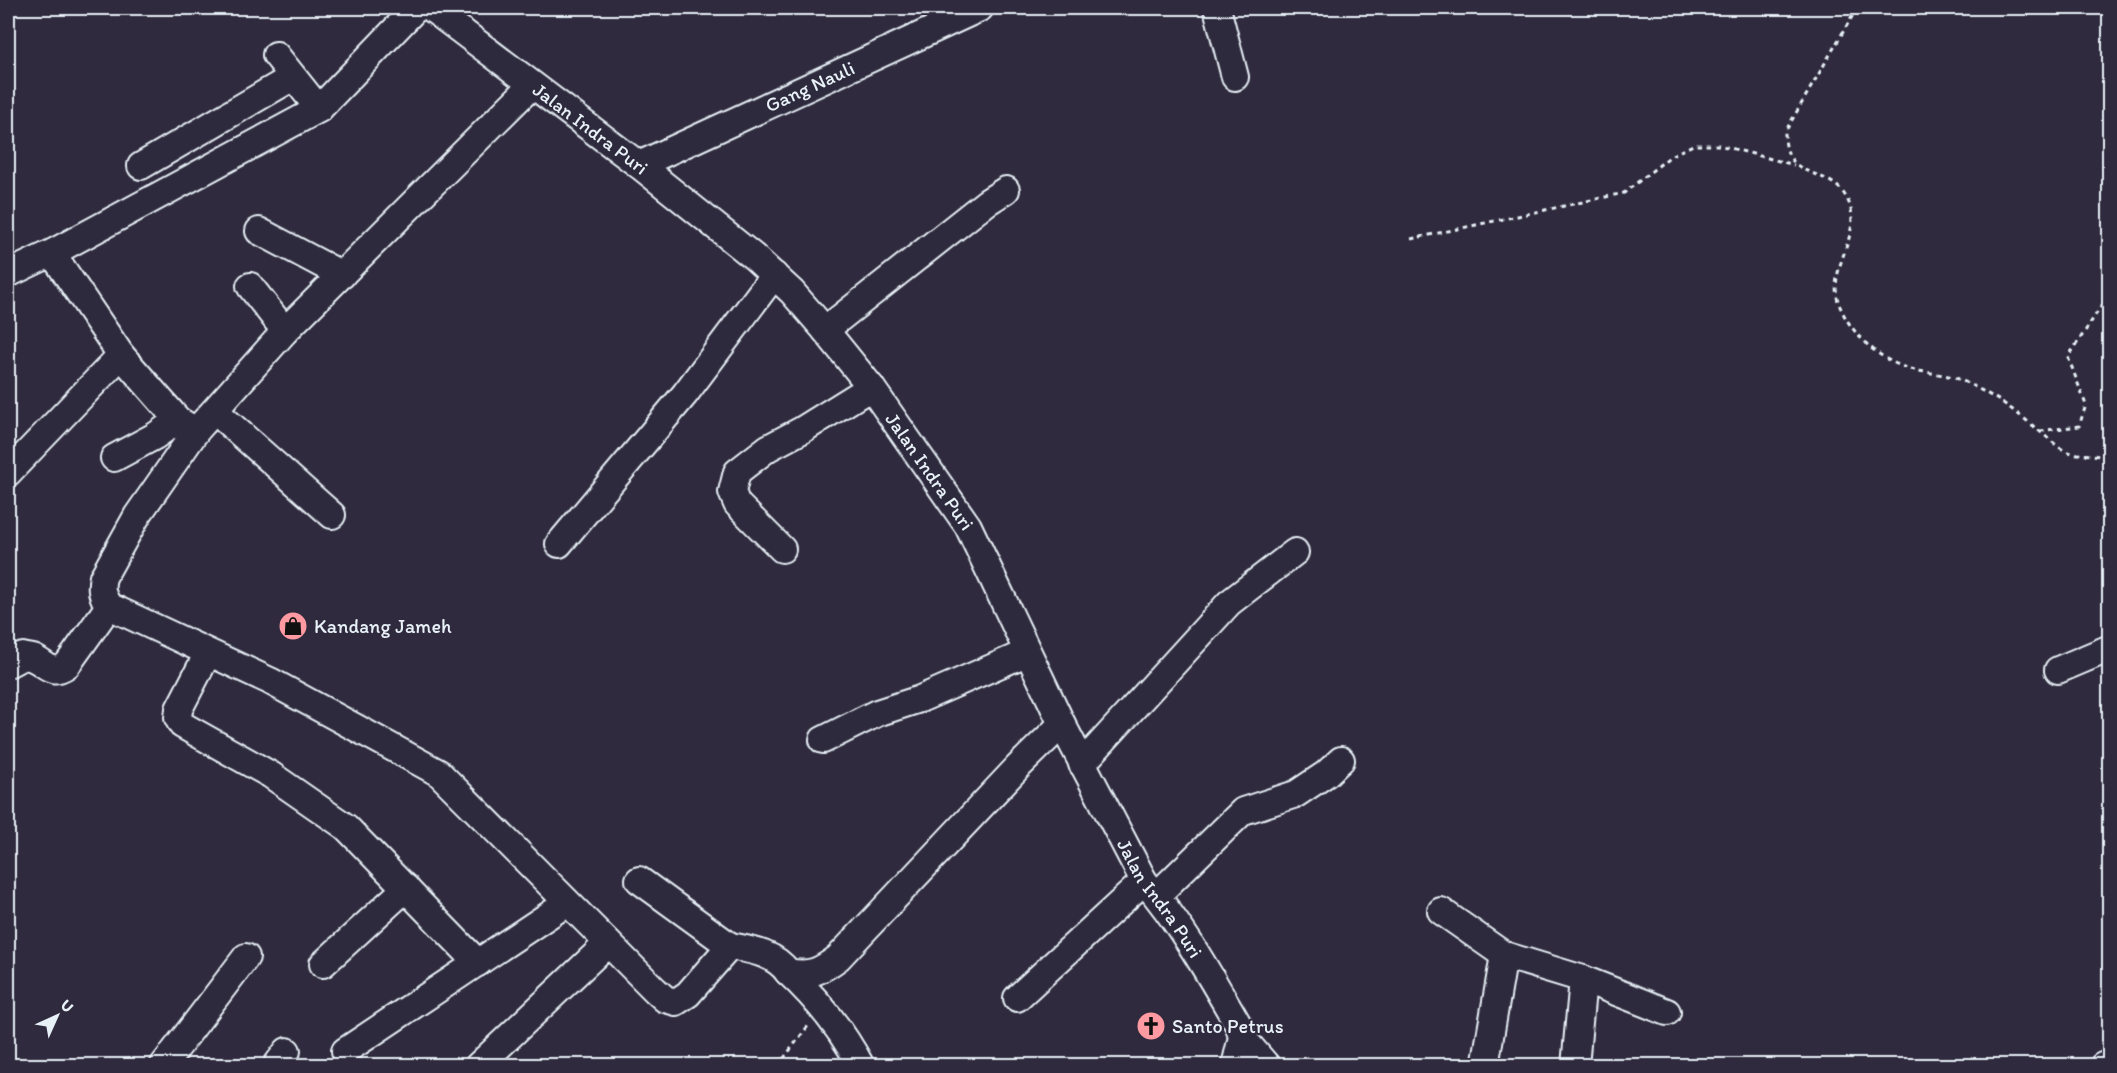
<svg xmlns="http://www.w3.org/2000/svg" width="2117" height="1073" font-family="Itim,sans-serif">
  <style>
    .lines { fill: none; stroke-linecap: round; stroke-linejoin: round }
    .minor-casing { stroke: #e8f1f8; stroke-width: 30 }
    .path { stroke: #e8f1f8; stroke-width: 3; stroke-dasharray: 4.5 4.5; stroke-linecap: butt }
    .minor { stroke: #2f2a3d; stroke-width: 26 }
    .labels { text-anchor: middle; stroke-width: 4.5; stroke-linejoin: round; paint-order: stroke }
    .street-label { font-size: 20px; fill: #e8f1f8; stroke: #2f2a3d }
    .poi-label { font-size: 20px; fill: #e8f1f8; stroke: #2f2a3d; text-anchor: start }
  </style>
  <rect width="100%" height="100%" fill="#2f2a3d"/>
  <filter id="ink" filterUnits="userSpaceOnUse"><feTurbulence type="fractalNoise" baseFrequency=".0167" numOctaves="2"/><feDisplacementMap in="SourceGraphic" scale="12" xChannelSelector="R" yChannelSelector="G"/><feConvolveMatrix kernelMatrix="1 2 1 2 8 2 1 2 1" color-interpolation-filters="sRGB"/></filter>
  <g filter="url(#ink)">
    <g class="lines">
      <!-- minor casing -->
      <g class="minor-casing">
        <g id="minor">
          <path id="s1" d="M 431,8 L 639,165 L 754,257 L 792,292 L 825,330 L 871,387 L 968,526 L 1062,724 L 1144,881 C 1182,925 1210,976 1239,1026 L 1242,1037 L 1267,1066"/>
          <path d="M 1217,8 L 1235,77"/>
          <path d="M 276,55 L 319,109"/>
          <path d="M 532,85 L 285,331 L 196,431 L 137,516 L 103,577 C 100,589 102,596 109,606 L 270,681 L 439,773 L 655,990 L 665,999 L 676,1002 L 688,994 L 730,946 C 751,950 774,953 788,972 C 811,976 819,972 838,958 L 1018,767 L 1062,724"/>
          <path id="s2" d="M 639,165 L 980,8"/>
          <path d="M 141,166 L 293,77"/>
          <path d="M 259,231 L 342,275"/>
          <path d="M 52,253 L 121,355 L 178,420 L 196,431"/>
          <path d="M 8,274 L 52,253 L 319,109 L 416,8"/>
          <path d="M 250,286 L 285,331"/>
          <path d="M 825,330 L 987,202 L 1006,190"/>
          <path d="M 215,411 L 332,515"/>
          <path d="M 114,458 L 155,436 L 178,420"/>
          <path d="M 8,473 L 121,355"/>
          <path d="M 559,544 L 685,394 L 774,275"/>
          <path d="M 782,549 L 737,504 L 732,492 L 737,472 L 768,448 L 802,430 L 871,387"/>
          <path d="M 208,653 L 179,709 L 178,718 L 182,725 L 271,775 L 346,827 L 478,963"/>
          <path d="M 8,664 L 23,656 C 26,657 30,657 33,658 C 47,664 51,676 67,665 L 109,606"/>
          <path d="M 2058,670 L 2110,648"/>
          <path d="M 823,740 L 877,713 L 920,699 L 1026,653"/>
          <path d="M 1082,764 L 1229,603 L 1295,552"/>
          <path d="M 639,880 L 730,946"/>
          <path d="M 1157,895 L 1243,811 L 1296,794 L 1326,774 L 1341,760"/>
          <path d="M 1441,911 L 1504,955 L 1583,979 L 1667,1012"/>
          <path d="M 323,964 L 406,888"/>
          <path d="M 788,972 C 817,999 842,1030 861,1066"/>
          <path d="M 1017,998 L 1144,881"/>
          <path d="M 345,1051 L 567,903"/>
          <path d="M 163,1066 L 246,957"/>
          <path d="M 276,1066 L 287,1051"/>
          <path d="M 478,1066 L 608,943"/>
          <path d="M 1235,1066 L 1242,1037"/>
          <path d="M 1485,1066 L 1504,955"/>
          <path d="M 1575,1066 L 1583,979"/>
          <path d="M 2103,1066 L 2110,1063"/>
        </g>
      </g>
      <!-- path -->
      <path class="path" d="M 1857,8 L 1785,132 C 1784,186 1832,162 1849,203 C 1862,238 1826,269 1839,304 C 1850,333 1878,359 1907,368 C 1923,373 1940,373 1956,378 C 1971,384 1986,393 2000,401 C 2015,411 2030,423 2044,435 C 2051,440 2057,447 2066,451 C 2080,457 2096,452 2110,460
        M 1411,239 L 1624,193 L 1672,155 L 1693,145 L 1719,145 L 1794,165
        M 2040,431 L 2079,426 L 2086,405 L 2068,357 L 2110,293
        M 778,1066 L 808,1026"/>
      <!-- minor -->
      <use href="#minor" class="minor"/>
    </g>
  </g>
  <!-- icons -->
  <defs>
    <g id="shop-disc" transform="scale(1.5)"><circle r="9.5" fill="#ff9aa2" stroke="#2f2a3d"/><path d="M-5-2.5h2.3a2.7 3.5 0 0 1 5.4 0H5L5.5 6h-11ZM-1.5-2.5h3a1.5 2.3 0 0 0-3 0Z" fill="#111"/></g>
    <g id="church-disc" transform="scale(1.5)"><circle r="9.5" fill="#ff9aa2" stroke="#2f2a3d"/><path d="M-1.2-6h2.4v3.5h3.3v2.4h-3.3V6h-2.4V-.1h-3.3v-2.4h3.3Z" fill="#111"/></g>
  </defs>
  <g fill-rule="evenodd">
    <use href="#shop-disc" x="293" y="626"/>
    <use href="#church-disc" x="1151" y="1026"/>
  </g>
  <g class="labels">
    <!-- street labels -->
    <g class="street-label">
      <text dy="7" stroke="none"><textPath href="#s2" startOffset="188">Gang Nauli</textPath></text>
      <text dy="7" stroke="none"><textPath href="#s1" startOffset="200">Jalan Indra Puri</textPath></text>
      <text dy="7" stroke="none"><textPath href="#s1" startOffset="686">Jalan Indra Puri</textPath></text>
      <text dy="7" stroke="none"><textPath href="#s1" startOffset="1172">Jalan Indra Puri</textPath></text>
    </g>
    <!-- poi labels -->
    <g class="poi-label">
      <text x="314" y="633">Kandang Jameh</text>
      <text x="1172" y="1033">Santo Petrus</text>
    </g>
  </g>
  <!-- margin -->
  <rect width="2117" height="1073" fill="none" stroke="#2f2a3d" stroke-width="30"/>
  <rect x="15" y="15" width="2087" height="1043" fill="none" stroke="#e8f1f8" stroke-width="2" filter="url(#ink)"/>
  <!-- north arrow -->
  <g transform="translate(57 1016) rotate(45)" stroke="#2f2a3d" stroke-width="4.5" paint-order="stroke">
  <path d="M0-4.5L10 22L0 15L-10 22Z" fill="#e8f1f8"/>
  <text y="-9" font-size="16" font-weight="bold" text-anchor="middle" fill="#e8f1f8">U</text>
  </g>
</svg>
